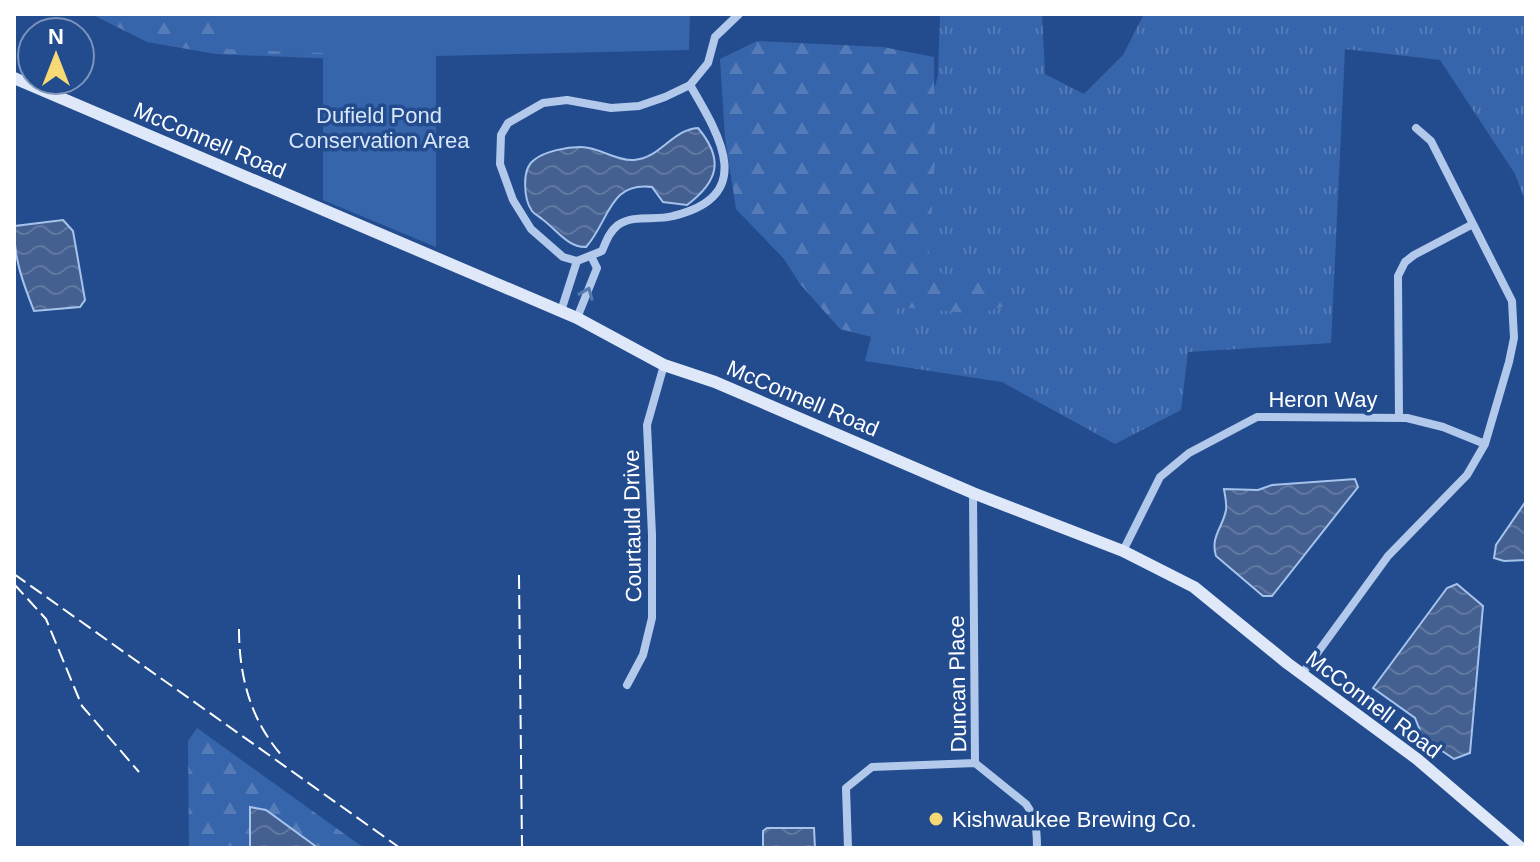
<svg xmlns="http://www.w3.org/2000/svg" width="1540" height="862" font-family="Arial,sans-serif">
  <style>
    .grass { fill: url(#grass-tufts) }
    .forest { fill: url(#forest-firs) }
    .park { fill: #3765ab }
    .water { fill: url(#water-waves); stroke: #a6c3ec; stroke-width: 2 }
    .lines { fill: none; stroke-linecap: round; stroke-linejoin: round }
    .street { stroke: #b2c9eb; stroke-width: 8 }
    .secondary { stroke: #dee8f9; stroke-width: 12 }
    .rail { stroke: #fff; stroke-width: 2; stroke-dasharray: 14 6; stroke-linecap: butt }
    .oneway { stroke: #5578af }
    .poi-dot { fill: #f6d875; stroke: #234c8e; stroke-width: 3 }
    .labels { text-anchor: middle; stroke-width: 7; stroke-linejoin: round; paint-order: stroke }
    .park-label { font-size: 22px; fill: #d7e5f8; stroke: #234c8e }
    .street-label { font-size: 22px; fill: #fff; stroke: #234c8e }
    .poi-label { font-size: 22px; fill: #fff; stroke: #234c8e; text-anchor: start }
  </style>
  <defs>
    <pattern id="grass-tufts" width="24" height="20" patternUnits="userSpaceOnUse" patternTransform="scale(2)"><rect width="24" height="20" fill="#3765ab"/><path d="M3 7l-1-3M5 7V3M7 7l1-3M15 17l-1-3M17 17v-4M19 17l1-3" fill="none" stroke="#557cb8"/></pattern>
    <pattern id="forest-firs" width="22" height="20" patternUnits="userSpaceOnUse" patternTransform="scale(2)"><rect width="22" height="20" fill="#3765ab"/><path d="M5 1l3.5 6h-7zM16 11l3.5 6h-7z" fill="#557cb8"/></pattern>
    <pattern id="water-waves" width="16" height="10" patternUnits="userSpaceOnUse" patternTransform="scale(2)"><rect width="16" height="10" fill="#446090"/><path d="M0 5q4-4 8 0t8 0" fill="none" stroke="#6078a1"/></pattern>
  </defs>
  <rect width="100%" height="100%" fill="#234c8e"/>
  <!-- grass -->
  <path class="grass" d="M 940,14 L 1042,14 L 1045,74 L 1084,94 L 1123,55 L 1144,14 L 1526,14 L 1526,203 L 1515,174 L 1440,60 L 1345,49 L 1331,343 L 1188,352 L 1181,410 L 1115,444 L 1002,382 L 865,361 L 938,75 Z"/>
  <!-- forest -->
  <path class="forest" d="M 91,14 L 679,14 L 339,59 L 216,54 L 147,42 Z
    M 757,41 L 883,47 L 934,57 L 935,161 L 928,268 L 956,278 L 994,286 L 1004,306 L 980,314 L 899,307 L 876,338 L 840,329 L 800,284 L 784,259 L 736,209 L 725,137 L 720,59 Z
    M 197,728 L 364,848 L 189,848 L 188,741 Z"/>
  <!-- park -->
  <path class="park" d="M 226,14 L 690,14 L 689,50 L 436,56 L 436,247 L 323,200 L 323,53 L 227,49 Z"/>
  <!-- water -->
  <path class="water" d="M 698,128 C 724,159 719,181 687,205 L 663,202 L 652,187 C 609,181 609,222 586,247 C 568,248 556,229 542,219 C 539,216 535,215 532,211 C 524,200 521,169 534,160 C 545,151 567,147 581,147 C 599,147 615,161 634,160 C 661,158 671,130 698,128 Z
    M 63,220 L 73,231 L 85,300 L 80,307 L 34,311 C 23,283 14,259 14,228 L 15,226 Z
    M 1355,479 L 1358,487 L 1272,596 L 1263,596 L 1216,556 C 1210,537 1223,527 1226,510 C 1227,504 1225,496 1224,489 L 1258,490 L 1272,485 Z
    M 1526,501 L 1526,560 L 1504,561 L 1494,558 L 1496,545 Z
    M 1457,584 L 1483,606 L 1470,753 L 1454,759 L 1423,738 L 1415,718 L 1373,688 L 1447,588 Z
    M 250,807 L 266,810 L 318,848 L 250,848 Z
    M 767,828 L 814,828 L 815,848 L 763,848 L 763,831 Z"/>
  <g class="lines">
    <!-- street -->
    <path class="street" d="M 577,261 L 563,257 L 531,229 L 513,200 L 500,164 L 501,135 L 508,123 L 543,103 L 567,100 L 611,108 L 639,106 L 665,97 L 690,85 L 708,63 L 715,37 L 739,14
      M 577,261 L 602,251 C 606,242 609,232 618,225 C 634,214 655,221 673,216 C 757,196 720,136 690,85
      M 561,311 L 577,261
      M 577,318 L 597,268 L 591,256
      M 1399,418 L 1398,276 L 1405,262 L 1414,255 L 1473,224
      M 973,493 L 975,763
      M 1123,551 L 1160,477 L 1189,453 L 1257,417 L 1407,418 L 1443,427 L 1485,444
      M 1302,674 L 1388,556 L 1467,475 L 1485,444 L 1509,362 L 1514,338 L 1512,301 L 1431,141 L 1416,128
      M 627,685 L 643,655 L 652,618 L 652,535 L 647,425 L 664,365
      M 975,763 L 1026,804 C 1036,818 1037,830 1037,848
      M 848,848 L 846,788 L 872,767 L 975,763"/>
    <!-- secondary -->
    <path class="secondary" d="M 14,78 L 577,318 L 664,365 L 715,382 L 973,493 L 1123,551 L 1194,587 L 1287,663 L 1417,759 L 1521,848"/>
    <!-- rail -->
    <path class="rail" d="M 14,574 L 400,848
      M 519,575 L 522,848
      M 14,584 L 46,619 L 82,706 L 139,772
      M 239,629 C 239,677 251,722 284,758"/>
  </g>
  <!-- one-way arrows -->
  <defs><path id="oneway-chevron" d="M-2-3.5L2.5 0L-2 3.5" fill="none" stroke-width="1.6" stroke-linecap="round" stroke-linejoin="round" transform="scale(2)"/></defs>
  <use class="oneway" href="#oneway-chevron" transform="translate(587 293) rotate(-68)"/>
  <!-- markers -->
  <circle class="poi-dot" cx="936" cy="819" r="8"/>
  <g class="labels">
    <!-- park labels -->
    <g class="park-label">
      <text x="379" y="123">Dufield Pond<tspan x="379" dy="25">Conservation Area</tspan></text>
    </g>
    <!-- street labels -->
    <g class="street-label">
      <text transform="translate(210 140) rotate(23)" y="8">McConnell Road</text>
      <text transform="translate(803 398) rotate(23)" y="8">McConnell Road</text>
      <text x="1323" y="407">Heron Way</text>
      <text transform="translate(632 526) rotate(-91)" y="8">Courtauld Drive</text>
      <text transform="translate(957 684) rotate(-91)" y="8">Duncan Place</text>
      <text transform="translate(1374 704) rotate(37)" y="8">McConnell Road</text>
    </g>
    <!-- poi labels -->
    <g class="poi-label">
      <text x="952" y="827">Kishwaukee Brewing Co.</text>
    </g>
  </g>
  <!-- border -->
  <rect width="1540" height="862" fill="none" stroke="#ffffff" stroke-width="32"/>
  <!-- north arrow -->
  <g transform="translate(56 56)"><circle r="38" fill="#234c8e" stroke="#7b94bb" stroke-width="2"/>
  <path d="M0-6L14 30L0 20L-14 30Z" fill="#f6d875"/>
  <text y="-12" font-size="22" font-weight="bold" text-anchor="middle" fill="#ffffff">N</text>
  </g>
</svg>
